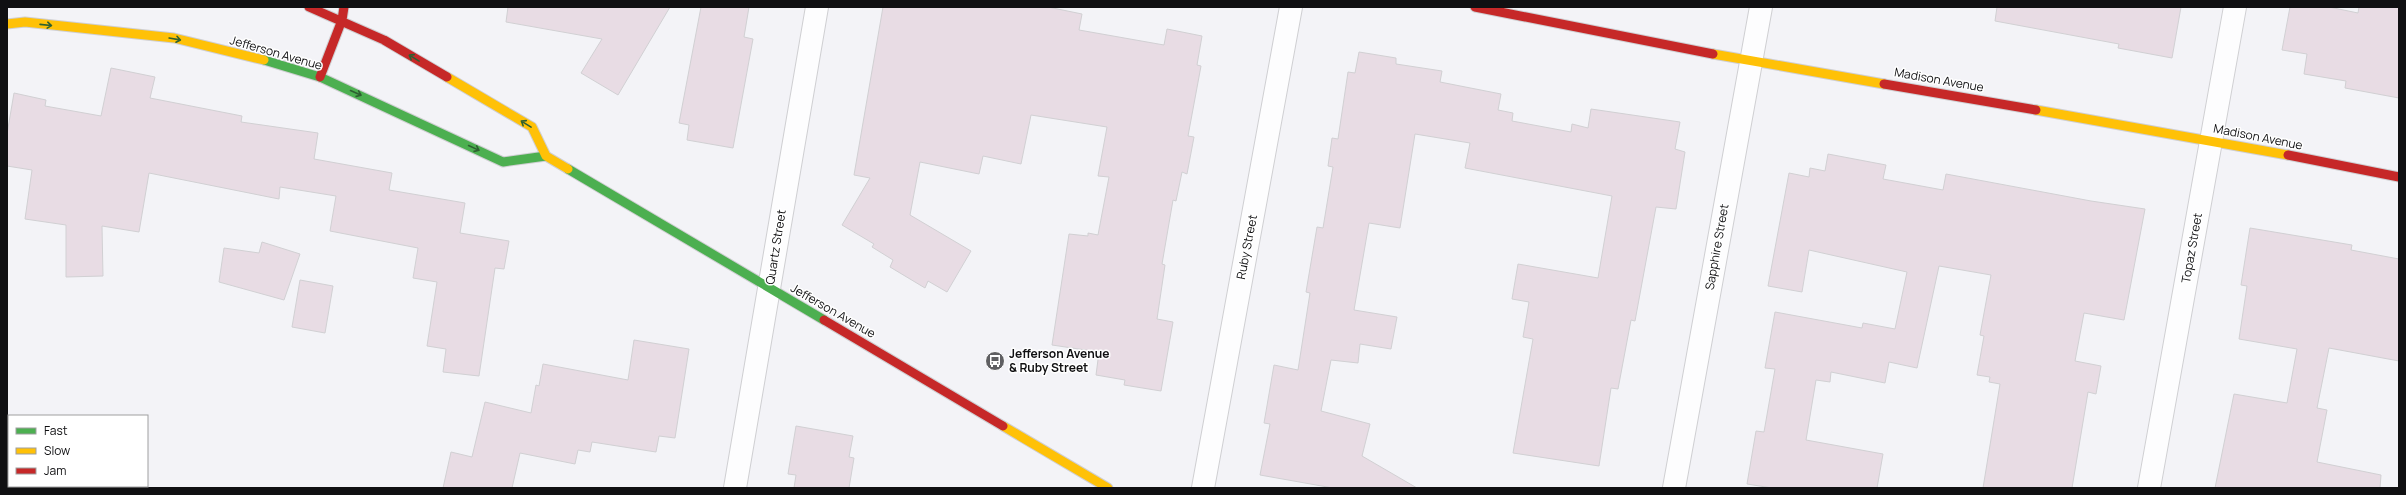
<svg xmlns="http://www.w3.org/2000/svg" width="2406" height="495" font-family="Manrope,sans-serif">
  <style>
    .building { fill: #e8dce4; stroke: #d1d0d3 }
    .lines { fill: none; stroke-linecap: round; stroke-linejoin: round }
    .street-casing { stroke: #cfcfd2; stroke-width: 24 }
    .fast-casing { stroke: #cfcfd2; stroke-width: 11 }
    .slow-casing { stroke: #cfcfd2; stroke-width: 11 }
    .jam-casing { stroke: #cfcfd2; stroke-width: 11 }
    .street { stroke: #fdfdfe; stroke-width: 22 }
    .fast { stroke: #4caf50; stroke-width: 9 }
    .slow { stroke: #ffc107; stroke-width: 9 }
    .jam { stroke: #c62828; stroke-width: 9 }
    .oneway { stroke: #2e6031 }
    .labels { text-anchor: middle; stroke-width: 3; stroke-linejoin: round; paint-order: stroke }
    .street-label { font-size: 12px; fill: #101012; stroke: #fff }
    .poi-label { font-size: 12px; font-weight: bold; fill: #101012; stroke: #fff; text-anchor: start }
  </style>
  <rect width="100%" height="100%" fill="#f3f3f7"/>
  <!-- building -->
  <path class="building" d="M 508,7 L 670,7 L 618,95 L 581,73 L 602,39 L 506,22 Z
    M 701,7 L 749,7 L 744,37 L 753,39 L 733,148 L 687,140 L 689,125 L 679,123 Z
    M 883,7 L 1048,7 L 1082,14 L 1079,30 L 1164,45 L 1167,29 L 1202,36 L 1197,65 L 1201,66 L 1188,136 L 1194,137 L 1187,174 L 1182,172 L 1176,201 L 1173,200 L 1162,264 L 1165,265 L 1157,319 L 1173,322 L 1161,391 L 1124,385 L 1125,380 L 1096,375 L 1099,352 L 1052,345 L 1069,234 L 1088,236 L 1088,233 L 1098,235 L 1109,177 L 1098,176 L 1107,127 L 1031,115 L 1021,164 L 983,156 L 979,174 L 920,162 L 910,215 L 971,251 L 947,292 L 928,281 L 925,288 L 890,267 L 893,260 L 872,247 L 874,244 L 842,225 L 870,178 L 854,175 Z
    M 1997,7 L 2181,7 L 2172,58 L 2118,48 L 2119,44 L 1995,21 Z
    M 2290,7 L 2329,7 L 2358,13 L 2359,7 L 2399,7 L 2399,98 L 2345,88 L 2346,81 L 2304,74 L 2307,54 L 2282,50 Z
    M 1359,52 L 1396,58 L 1396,64 L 1442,71 L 1440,82 L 1501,94 L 1498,110 L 1513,113 L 1512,121 L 1571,132 L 1572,124 L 1588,128 L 1591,109 L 1680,122 L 1675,149 L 1685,152 L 1676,209 L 1656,207 L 1635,321 L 1631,320 L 1618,389 L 1611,388 L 1599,466 L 1513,453 L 1533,339 L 1523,337 L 1529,302 L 1512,299 L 1518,264 L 1598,278 L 1612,196 L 1465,168 L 1470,143 L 1415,134 L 1400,228 L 1369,223 L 1354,310 L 1397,317 L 1391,349 L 1360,344 L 1358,363 L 1331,360 L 1321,411 L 1370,424 L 1362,456 L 1417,488 L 1333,488 L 1260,475 L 1270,424 L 1264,423 L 1274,365 L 1298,370 L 1310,293 L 1306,292 L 1317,227 L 1323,228 L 1333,167 L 1328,166 L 1332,138 L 1338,139 L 1348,72 L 1355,73 Z
    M 111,68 L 155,77 L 150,98 L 242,116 L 241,122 L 318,133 L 314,159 L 392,173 L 389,190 L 465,203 L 460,233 L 509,241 L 504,269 L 495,268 L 479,376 L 443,372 L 446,349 L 427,346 L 437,282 L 413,278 L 418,248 L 330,231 L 336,196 L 280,187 L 279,199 L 149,173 L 139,232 L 102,226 L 103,276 L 66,277 L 66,225 L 25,219 L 32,170 L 7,166 L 7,134 L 14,93 L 46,100 L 45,106 L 101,116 Z
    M 1828,154 L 1886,165 L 1883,179 L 1943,190 L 1946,174 L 2091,201 L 2145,209 L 2124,320 L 2084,313 L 2075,361 L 2101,366 L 2096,394 L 2088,392 L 2072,488 L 1983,488 L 2000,384 L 1989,382 L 1990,377 L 1977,375 L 1984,336 L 1980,335 L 1991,275 L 1939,266 L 1917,368 L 1889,362 L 1885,383 L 1831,372 L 1830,382 L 1816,380 L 1806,440 L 1883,454 L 1877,488 L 1772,488 L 1747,484 L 1756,431 L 1764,432 L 1775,369 L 1765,368 L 1775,312 L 1862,328 L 1863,323 L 1895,329 L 1907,272 L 1809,250 L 1802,292 L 1768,286 L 1789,173 L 1809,177 L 1810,168 L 1825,171 Z
    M 2250,228 L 2352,245 L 2351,250 L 2399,259 L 2399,361 L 2329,348 L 2317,408 L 2327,410 L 2317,462 L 2381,475 L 2380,488 L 2215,488 L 2234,394 L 2287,403 L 2297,349 L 2239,339 L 2247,286 L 2241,285 Z
    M 262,242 L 300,254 L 284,300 L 219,282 L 224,248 L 259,253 Z
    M 300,280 L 333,286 L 325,333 L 292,327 Z
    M 634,340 L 689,349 L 675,438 L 659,436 L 656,452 L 592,442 L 590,452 L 578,450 L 575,464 L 520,453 L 512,488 L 443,488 L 451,452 L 472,457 L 485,402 L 531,413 L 536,385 L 539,386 L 543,364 L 628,380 Z
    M 796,426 L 853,436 L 849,457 L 854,458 L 849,488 L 794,488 L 796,475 L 788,474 Z"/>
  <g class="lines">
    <!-- street casing -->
    <g class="street-casing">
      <path id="street" d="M 735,488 L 817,7
        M 1203,488 L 1291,7
        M 1674,488 L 1761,7
        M 2149,488 L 2235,7"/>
    </g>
    <!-- fast casing -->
    <g class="fast-casing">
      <path id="fast" d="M 264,60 L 320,77 L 503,162 L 546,156
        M 568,169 L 824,320"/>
    </g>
    <!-- slow casing -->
    <g class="slow-casing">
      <path id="slow" d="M 7,24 L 25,22 L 174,38 L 264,60
        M 1713,54 L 1884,84
        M 447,77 L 532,127 L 546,156 L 568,169
        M 2036,110 L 2288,155
        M 1003,426 L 1108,488"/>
    </g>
    <!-- jam casing -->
    <g class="jam-casing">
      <path id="jam" d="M 309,7 L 384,40 L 447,77
        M 1475,7 L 1713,54
        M 320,77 L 342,20 L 344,7
        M 1884,84 L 2036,110
        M 2288,155 L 2399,177
        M 824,320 L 1003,426"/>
    </g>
    <!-- street -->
    <use href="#street" class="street"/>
    <!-- fast -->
    <use href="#fast" class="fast"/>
    <!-- slow -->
    <use href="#slow" class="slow"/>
    <!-- jam -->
    <use href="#jam" class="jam"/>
  </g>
  <!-- one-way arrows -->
  <defs><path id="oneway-shaft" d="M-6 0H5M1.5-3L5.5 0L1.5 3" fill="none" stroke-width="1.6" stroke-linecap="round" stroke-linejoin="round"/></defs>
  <g class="oneway">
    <use href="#oneway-shaft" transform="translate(46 25) rotate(6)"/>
    <use href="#oneway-shaft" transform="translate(175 39) rotate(10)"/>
    <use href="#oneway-shaft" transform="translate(414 58) rotate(-149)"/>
    <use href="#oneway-shaft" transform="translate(356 93) rotate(24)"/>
    <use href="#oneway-shaft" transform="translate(526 124) rotate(-148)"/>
    <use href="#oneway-shaft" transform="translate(474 148) rotate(25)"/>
  </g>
  <!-- icons -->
  <defs>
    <g id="bus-disc" transform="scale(1)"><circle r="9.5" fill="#5f5f62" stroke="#fff"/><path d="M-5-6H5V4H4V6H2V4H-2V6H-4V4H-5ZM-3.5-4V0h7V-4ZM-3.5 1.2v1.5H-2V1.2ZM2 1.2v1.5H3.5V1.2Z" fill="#fff"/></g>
  </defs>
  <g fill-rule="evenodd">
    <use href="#bus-disc" x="995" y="361"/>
  </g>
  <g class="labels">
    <!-- street labels -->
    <g class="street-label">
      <text transform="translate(276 53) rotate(16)" y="4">Jefferson Avenue</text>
      <text transform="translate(1939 80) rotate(10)" y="4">Madison Avenue</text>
      <text transform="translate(2258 137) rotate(11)" y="4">Madison Avenue</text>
      <text transform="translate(776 247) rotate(-81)" y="4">Quartz Street</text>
      <text transform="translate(1247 247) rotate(-79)" y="4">Ruby Street</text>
      <text transform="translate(1717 247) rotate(-80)" y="4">Sapphire Street</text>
      <text transform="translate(2192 248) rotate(-80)" y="4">Topaz Street</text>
      <text transform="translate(833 311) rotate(30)" y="4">Jefferson Avenue</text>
    </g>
    <!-- poi labels -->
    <g class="poi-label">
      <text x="1009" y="358">Jefferson Avenue<tspan x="1009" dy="14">&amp; Ruby Street</tspan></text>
    </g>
  </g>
  <!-- border -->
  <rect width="2406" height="495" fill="none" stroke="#101012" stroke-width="16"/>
  <!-- legend -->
  <rect x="8" y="415" width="140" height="72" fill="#ffffff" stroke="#9f9fa0"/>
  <rect x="16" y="428" width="20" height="6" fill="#4caf50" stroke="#9f9fa0"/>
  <text x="44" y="435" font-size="12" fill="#101012">Fast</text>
  <rect x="16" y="448" width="20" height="6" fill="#ffc107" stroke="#9f9fa0"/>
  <text x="44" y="455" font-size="12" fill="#101012">Slow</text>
  <rect x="16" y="468" width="20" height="6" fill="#c62828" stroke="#9f9fa0"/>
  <text x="44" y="475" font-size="12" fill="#101012">Jam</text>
</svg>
